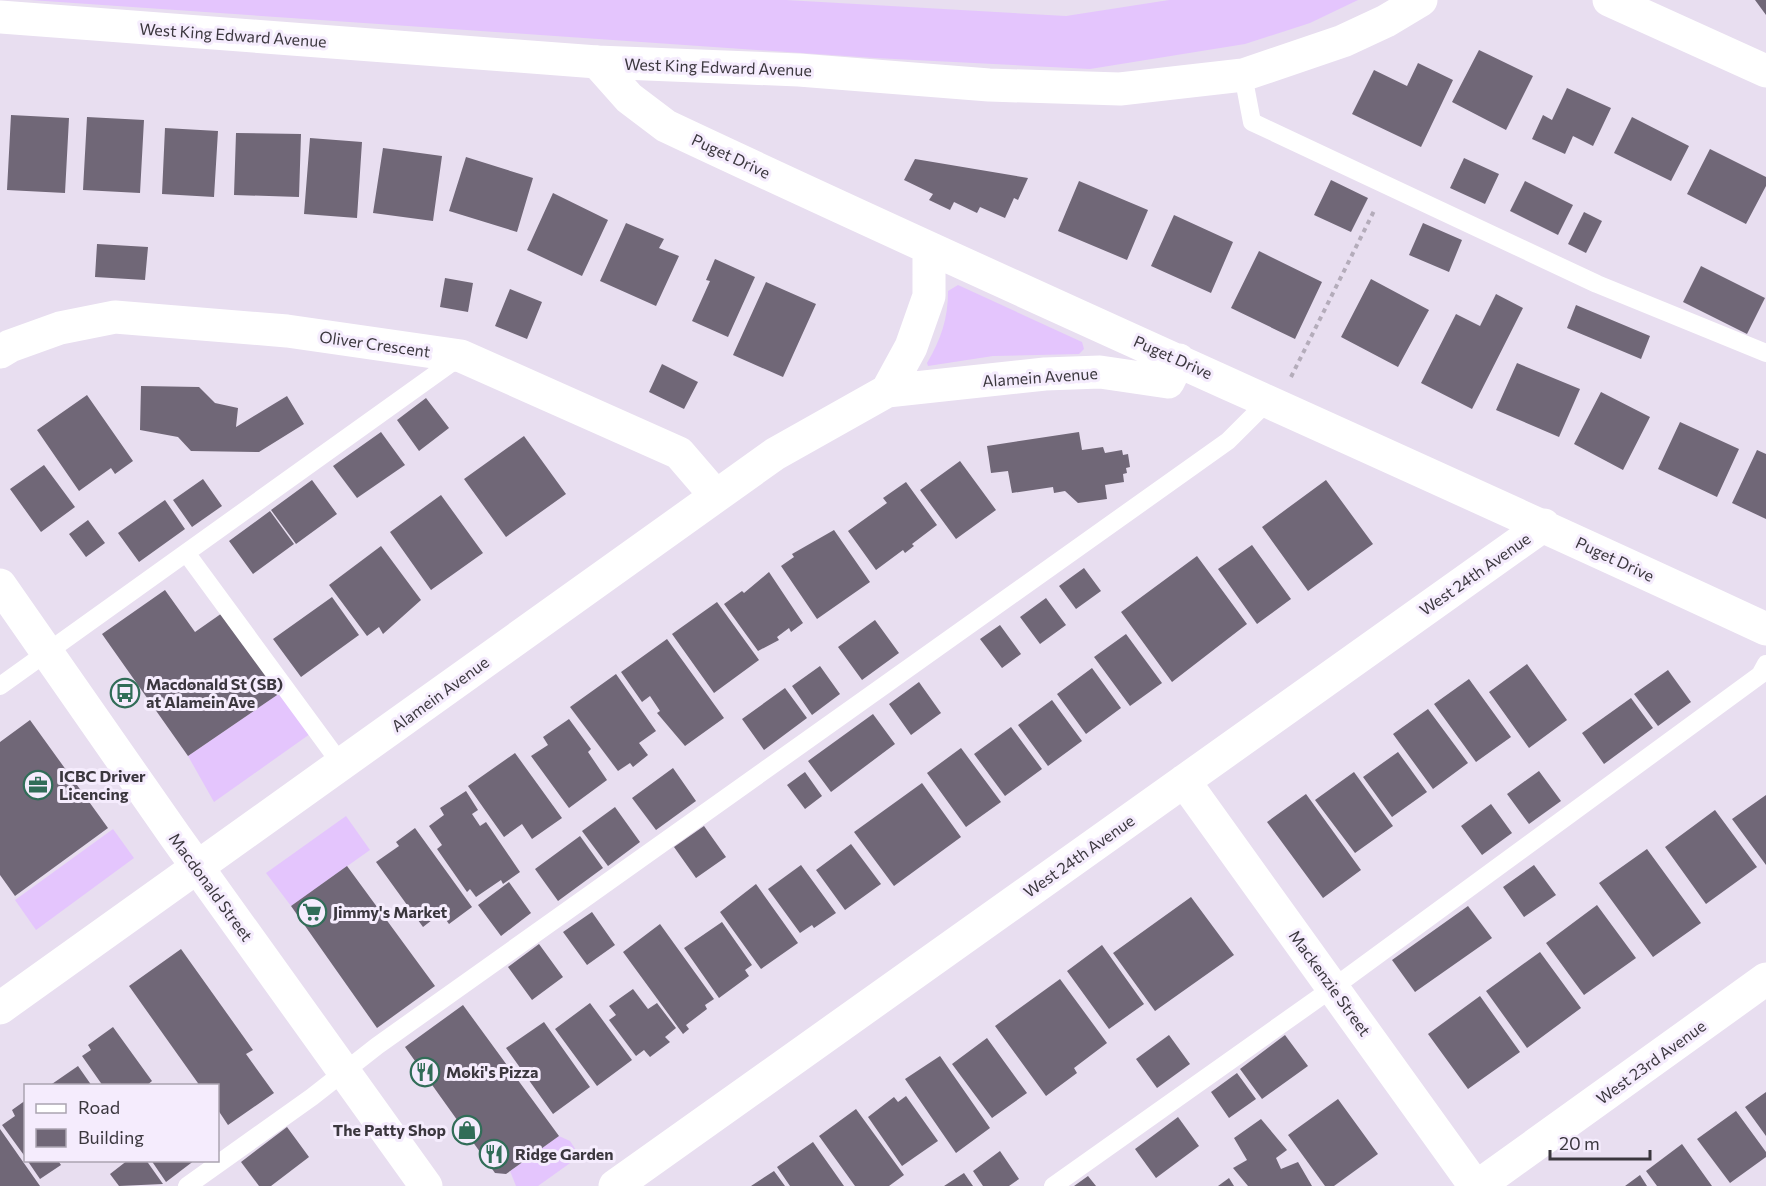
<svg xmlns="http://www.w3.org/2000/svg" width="1766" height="1186" font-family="Commissioner,sans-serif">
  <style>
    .grass { fill: #e4c5fd }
    .building { fill: #706777 }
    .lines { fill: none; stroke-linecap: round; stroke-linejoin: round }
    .path { stroke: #b4acba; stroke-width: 4; stroke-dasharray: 4.5 4.5; stroke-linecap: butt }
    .service { stroke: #fff; stroke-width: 18 }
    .minor { stroke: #fff; stroke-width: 33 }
    .tertiary { stroke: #fff; stroke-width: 33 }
    .secondary { stroke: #fff; stroke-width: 33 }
    .labels { text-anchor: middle; stroke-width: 6; stroke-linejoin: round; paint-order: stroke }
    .street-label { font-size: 16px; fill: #3b373e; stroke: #f5ecfd }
    .poi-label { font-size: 16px; font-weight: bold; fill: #3b373e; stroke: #f5ecfd; text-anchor: start }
  </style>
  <rect width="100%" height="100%" fill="#e8def0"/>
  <!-- grass -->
  <path class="grass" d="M 30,0 L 786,0 L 1066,16 L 1169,0 L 1358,0 L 1310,23 L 1245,44 L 1090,69 L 875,58 Z
    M 958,285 L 1082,342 L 1084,349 L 1079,354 L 993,356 L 928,366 L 927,363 C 941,339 948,319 948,291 Z
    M 283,691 L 310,734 L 214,802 L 188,756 Z
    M 346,816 L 370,850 L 291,906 L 266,873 Z
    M 113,829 L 134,858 L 36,930 L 15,900 Z
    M 559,1136 L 570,1141 L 580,1156 L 538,1186 L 516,1186 L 510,1171 Z"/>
  <!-- building -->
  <path class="building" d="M 1755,0 L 1766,0 L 1766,15 Z
    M 1479,50 L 1533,76 L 1506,130 L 1452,102 Z
    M 1418,63 L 1453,80 L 1421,147 L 1352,114 L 1374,70 L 1407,86 Z
    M 1567,88 L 1611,108 L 1593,146 L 1573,136 L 1565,154 L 1532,139 L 1543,115 L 1552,120 Z
    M 11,115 L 69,118 L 65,193 L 7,190 Z
    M 87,117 L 144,120 L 140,193 L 83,190 Z
    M 1632,117 L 1689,146 L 1671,181 L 1614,153 Z
    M 165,128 L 218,131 L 214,197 L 162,194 Z
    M 236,133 L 301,134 L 299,197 L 234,195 Z
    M 310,138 L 362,142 L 357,218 L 304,214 Z
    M 383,148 L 442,156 L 433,221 L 373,213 Z
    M 1710,149 L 1766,177 L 1766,186 L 1746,224 L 1687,194 Z
    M 466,157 L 533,178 L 517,232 L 449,211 Z
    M 1464,158 L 1499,174 L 1485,204 L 1450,188 Z
    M 915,159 L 1028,178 L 1018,200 L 1014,198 L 1005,218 L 980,207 L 977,213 L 954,202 L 950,210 L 929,200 L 933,194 L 904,180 Z
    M 1331,180 L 1368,198 L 1351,232 L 1314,215 Z
    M 1079,181 L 1148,210 L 1127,260 L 1058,231 Z
    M 1525,181 L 1573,205 L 1558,235 L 1510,211 Z
    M 553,193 L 608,220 L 582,276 L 527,250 Z
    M 1584,212 L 1602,221 L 1586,253 L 1568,244 Z
    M 1174,215 L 1233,242 L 1211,293 L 1151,266 Z
    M 626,223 L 664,239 L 659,248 L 679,256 L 656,306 L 600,281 Z
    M 1423,223 L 1462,240 L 1449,272 L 1409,255 Z
    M 97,244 L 148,247 L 145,280 L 95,277 Z
    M 1259,251 L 1322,282 L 1295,339 L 1231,308 Z
    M 715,259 L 755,277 L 728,337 L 692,321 L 710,281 L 706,280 Z
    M 1701,266 L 1765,298 L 1747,334 L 1683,302 Z
    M 445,278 L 473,283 L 468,312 L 440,307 Z
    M 1371,279 L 1429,310 L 1398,367 L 1341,337 Z
    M 766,282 L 816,304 L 783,377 L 733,355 Z
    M 510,289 L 542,302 L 527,339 L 495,326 Z
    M 1496,294 L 1523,308 L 1472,409 L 1421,383 L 1456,314 L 1480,326 Z
    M 1576,305 L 1650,336 L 1641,359 L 1567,328 Z
    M 1517,363 L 1580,389 L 1559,437 L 1496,410 Z
    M 662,364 L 698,382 L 684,409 L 649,392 Z
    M 141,386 L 199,387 L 215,403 L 238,408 L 236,427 L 287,396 L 304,424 L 259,452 L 191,451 L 178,437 L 140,430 Z
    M 1601,392 L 1650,417 L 1623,470 L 1574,444 Z
    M 87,395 L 133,461 L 115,474 L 111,468 L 79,491 L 37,430 Z
    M 426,398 L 449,428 L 419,451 L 397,420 Z
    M 1680,422 L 1739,449 L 1717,497 L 1658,469 Z
    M 381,432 L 405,465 L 357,498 L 333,466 Z
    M 1079,432 L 1082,450 L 1103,447 L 1105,453 L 1122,450 L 1123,455 L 1128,454 L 1130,467 L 1126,468 L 1127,473 L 1123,474 L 1124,482 L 1105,485 L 1107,499 L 1078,503 L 1065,491 L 1054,493 L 1053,487 L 1012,493 L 1008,471 L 991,473 L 987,446 Z
    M 524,436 L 566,494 L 506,537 L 464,479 Z
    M 1757,450 L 1766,454 L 1766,519 L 1732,503 Z
    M 960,461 L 996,510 L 956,539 L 920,490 Z
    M 44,465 L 75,507 L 41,532 L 10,489 Z
    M 203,479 L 222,506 L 192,527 L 173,500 Z
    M 312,480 L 337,514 L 296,544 L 271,510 Z
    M 1326,480 L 1373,544 L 1308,591 L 1262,527 Z
    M 906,482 L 937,525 L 912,544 L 914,546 L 905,553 L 903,550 L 876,570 L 848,531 L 887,503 L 883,498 Z
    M 441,495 L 483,553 L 431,590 L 390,532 Z
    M 165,500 L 185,529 L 139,562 L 118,533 Z
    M 270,511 L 294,544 L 253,574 L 229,541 Z
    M 88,520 L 105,543 L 86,557 L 69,534 Z
    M 834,530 L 870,582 L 817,619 L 781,566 L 794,557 L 792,554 Z
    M 1252,545 L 1291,599 L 1257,624 L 1218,569 Z
    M 381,546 L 421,600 L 383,634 L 379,627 L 367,636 L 329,585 Z
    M 1197,556 L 1247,624 L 1172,682 L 1121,612 Z
    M 1084,568 L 1101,591 L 1076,609 L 1059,586 Z
    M 769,572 L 803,623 L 791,632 L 789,628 L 777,637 L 779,640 L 758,651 L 724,604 L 742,591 L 744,593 Z
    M 165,590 L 195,632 L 225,611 L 283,691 L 188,756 L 102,634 Z
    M 332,597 L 359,635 L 301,677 L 273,639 Z
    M 1046,598 L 1066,625 L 1040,644 L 1020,617 Z
    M 717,602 L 759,660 L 714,693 L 672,634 Z
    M 875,620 L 899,653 L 862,680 L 838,647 Z
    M 1000,625 L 1021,654 L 1002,668 L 980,639 Z
    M 1126,634 L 1162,683 L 1130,706 L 1094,657 Z
    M 667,639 L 724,718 L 685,746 L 657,713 L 660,711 L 650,696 L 642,702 L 621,672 Z
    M 1527,664 L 1567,720 L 1529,748 L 1489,692 Z
    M 820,666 L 840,694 L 812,715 L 792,686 Z
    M 1092,668 L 1121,708 L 1086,734 L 1057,694 Z
    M 1668,670 L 1691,702 L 1658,726 L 1634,694 Z
    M 616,674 L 656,731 L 639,743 L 648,755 L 633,767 L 630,763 L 618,771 L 570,707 Z
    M 1469,679 L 1511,737 L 1476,762 L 1434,704 Z
    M 919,682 L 941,713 L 911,735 L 889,704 Z
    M 785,688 L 807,718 L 764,750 L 742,719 Z
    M 1631,698 L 1653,728 L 1604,764 L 1582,733 Z
    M 1052,700 L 1082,741 L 1048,766 L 1018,725 Z
    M 1428,709 L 1468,763 L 1433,789 L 1393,734 Z
    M 873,714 L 895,744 L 831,792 L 808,761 Z
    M 569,719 L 591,749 L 588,752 L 607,780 L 569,808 L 531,756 L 548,745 L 543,737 Z
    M 30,720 L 108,828 L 15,896 L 0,875 L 0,742 Z
    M 1011,727 L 1042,769 L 1005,796 L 974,754 Z
    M 961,748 L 1001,802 L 966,827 L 927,773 Z
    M 1398,752 L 1427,792 L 1392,817 L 1363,777 Z
    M 515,753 L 562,818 L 532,839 L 522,824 L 504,837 L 468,786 Z
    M 673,768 L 696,801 L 656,830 L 632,798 Z
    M 1539,771 L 1561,801 L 1529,824 L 1507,794 Z
    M 805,772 L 822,796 L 805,809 L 787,785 Z
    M 1354,772 L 1393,826 L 1355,853 L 1315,800 Z
    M 922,783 L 961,837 L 894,886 L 854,832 Z
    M 466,791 L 478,810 L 472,814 L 480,826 L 486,822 L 520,872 L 503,884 L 501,880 L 476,897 L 470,889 L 467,892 L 437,849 L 442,845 L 429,826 L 444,815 L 440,808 Z
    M 1306,794 L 1361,870 L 1323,898 L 1267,822 Z
    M 1766,795 L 1766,865 L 1732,819 Z
    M 1491,804 L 1512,833 L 1482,855 L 1461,826 Z
    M 615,807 L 640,842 L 608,866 L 582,831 Z
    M 1715,810 L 1757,867 L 1706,904 L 1665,847 Z
    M 704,826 L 726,857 L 696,878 L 674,847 Z
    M 415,828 L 472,907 L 449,924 L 441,913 L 423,927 L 376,862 L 399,846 L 396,842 Z
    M 580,836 L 603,868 L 558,901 L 535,869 Z
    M 851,844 L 881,884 L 845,910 L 816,870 Z
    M 1647,849 L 1701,923 L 1653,957 L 1599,883 Z
    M 801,865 L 836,913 L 814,928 L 812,925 L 800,933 L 768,889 Z
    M 1534,865 L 1556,895 L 1524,917 L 1503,887 Z
    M 347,866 L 435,986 L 377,1028 L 291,906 Z
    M 509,882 L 531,913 L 501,936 L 478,905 Z
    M 756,884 L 798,943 L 761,969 L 720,912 Z
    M 1191,897 L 1234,955 L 1155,1011 L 1113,953 Z
    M 1597,905 L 1636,958 L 1584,995 L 1546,943 Z
    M 1468,906 L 1492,938 L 1415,992 L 1392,960 Z
    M 592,912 L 615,945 L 587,965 L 563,932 Z
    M 722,922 L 752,965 L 745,970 L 749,976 L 719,998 L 684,948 Z
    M 660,924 L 714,999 L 705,1005 L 707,1009 L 686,1025 L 689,1029 L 683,1034 L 623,952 Z
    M 539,944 L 563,977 L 532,1000 L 508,967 Z
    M 1102,945 L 1144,1004 L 1109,1029 L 1067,971 Z
    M 181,949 L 253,1050 L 246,1054 L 274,1093 L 228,1125 L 218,1110 L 218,1086 L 200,1086 L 129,986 Z
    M 1540,952 L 1581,1008 L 1527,1048 L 1486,991 Z
    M 1060,979 L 1107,1043 L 1074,1068 L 1077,1073 L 1046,1096 L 995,1026 Z
    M 633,989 L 648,1009 L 657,1003 L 676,1028 L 665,1037 L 670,1042 L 650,1057 L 644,1050 L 636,1056 L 609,1020 L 616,1015 L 609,1006 Z
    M 1480,996 L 1520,1052 L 1468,1089 L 1428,1034 Z
    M 590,1003 L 632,1060 L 597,1086 L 555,1029 Z
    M 463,1005 L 559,1136 L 506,1174 L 495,1173 L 405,1047 Z
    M 544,1022 L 590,1087 L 553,1114 L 506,1048 Z
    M 113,1027 L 152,1081 L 146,1086 L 103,1086 L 82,1056 L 91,1050 L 88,1045 Z
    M 1169,1035 L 1190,1064 L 1157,1088 L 1136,1059 Z
    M 1285,1035 L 1308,1066 L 1262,1099 L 1240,1069 Z
    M 987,1038 L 1027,1093 L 992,1118 L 952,1064 Z
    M 940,1056 L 990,1128 L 956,1153 L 905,1079 Z
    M 78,1066 L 92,1086 L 49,1086 Z
    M 1237,1073 L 1256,1099 L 1229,1118 L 1211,1092 Z
    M 1766,1092 L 1766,1136 L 1745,1107 Z
    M 906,1096 L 938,1141 L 902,1166 L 868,1117 L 894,1097 L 898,1102 Z
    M 1338,1099 L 1378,1154 L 1334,1186 L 1325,1186 L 1288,1135 Z
    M 26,1100 L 26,1158 L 2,1125 L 15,1116 L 12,1110 Z
    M 856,1109 L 904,1175 L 889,1186 L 855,1186 L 819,1136 Z
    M 1736,1111 L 1766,1152 L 1766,1157 L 1730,1183 L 1697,1139 Z
    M 1178,1117 L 1199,1146 L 1156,1178 L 1135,1149 Z
    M 1261,1119 L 1287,1150 L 1276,1158 L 1281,1169 L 1298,1162 L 1312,1186 L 1248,1186 L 1233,1168 L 1247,1160 L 1234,1138 Z
    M 287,1127 L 309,1157 L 271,1186 L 259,1186 L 241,1162 Z
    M 0,1129 L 40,1186 L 0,1186 Z
    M 813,1142 L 844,1186 L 790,1186 L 777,1167 Z
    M 1682,1144 L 1712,1186 L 1657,1186 L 1646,1171 Z
    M 1000,1151 L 1019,1179 L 1009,1186 L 983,1186 L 973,1171 Z
    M 27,1160 L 61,1160 L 59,1162 L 61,1165 L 40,1179 Z
    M 128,1160 L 146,1160 L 163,1184 L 119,1186 L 110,1174 Z
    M 151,1160 L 195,1160 L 166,1182 Z
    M 774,1171 L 785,1186 L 751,1186 Z
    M 964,1173 L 973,1186 L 944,1186 Z
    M 1640,1175 L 1647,1186 L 1625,1186 Z
    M 1088,1176 L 1096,1186 L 1074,1186 Z
    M 1229,1178 L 1234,1186 L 1218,1186 Z"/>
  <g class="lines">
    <!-- path -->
    <path class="path" d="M 1291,377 L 1375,209"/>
    <!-- service -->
    <path class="service" d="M 1243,75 L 1252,122 L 1597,284 L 1766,353
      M 187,554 L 341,764
      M 0,686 L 461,356
      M 187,1186 L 312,1097 L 377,1046 L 1228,441 L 1269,400
      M 1053,1186 L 1334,987 L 1760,675 L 1766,664"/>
    <!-- minor -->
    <path class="minor" d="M 597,62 L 629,98 L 666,126 C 1031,298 1401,459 1766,629
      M 0,352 L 10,346 L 60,328 L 115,317 L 287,331 L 461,356 L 679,453 L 716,496
      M 887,391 L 911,347 L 929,296 L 929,250
      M 1184,781 L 1475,1186
      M 0,1008 L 775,454 L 887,391 L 1045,374 L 1100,372 L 1168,382 L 1179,360
      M 615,1186 L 1544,525
      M 1478,1186 L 1766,979"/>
    <!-- tertiary -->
    <path class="tertiary" d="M 1609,0 L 1766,71
      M 0,585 L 175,836 L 426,1186"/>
    <!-- secondary -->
    <path class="secondary" d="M 0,17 L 597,62 L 799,70 L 989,85 L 1120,89 L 1243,75 L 1343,41 L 1386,21 L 1421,0"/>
  </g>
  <!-- icons -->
  <defs>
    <g id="bus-ring" transform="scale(1.5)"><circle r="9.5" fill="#f5ecfd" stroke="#316d58" stroke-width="1.5"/><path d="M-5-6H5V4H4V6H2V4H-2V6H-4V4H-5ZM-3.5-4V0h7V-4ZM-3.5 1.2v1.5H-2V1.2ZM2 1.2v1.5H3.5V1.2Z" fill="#316d58"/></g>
    <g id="office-ring" transform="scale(1.5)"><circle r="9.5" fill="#f5ecfd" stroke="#316d58" stroke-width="1.5"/><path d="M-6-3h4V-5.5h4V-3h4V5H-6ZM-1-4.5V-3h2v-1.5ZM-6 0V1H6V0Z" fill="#316d58"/></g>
    <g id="supermarket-ring" transform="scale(1.5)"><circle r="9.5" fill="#f5ecfd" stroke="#316d58" stroke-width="1.5"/><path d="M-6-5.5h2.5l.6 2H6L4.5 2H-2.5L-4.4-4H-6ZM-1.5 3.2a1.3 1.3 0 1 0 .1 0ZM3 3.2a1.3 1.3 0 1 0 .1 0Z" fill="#316d58"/></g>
    <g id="restaurant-ring" transform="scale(1.5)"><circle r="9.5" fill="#f5ecfd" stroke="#316d58" stroke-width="1.5"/><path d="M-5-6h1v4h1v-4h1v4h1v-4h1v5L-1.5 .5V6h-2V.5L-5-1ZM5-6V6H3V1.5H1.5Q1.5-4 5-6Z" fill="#316d58"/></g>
    <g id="shop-ring" transform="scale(1.5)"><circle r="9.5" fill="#f5ecfd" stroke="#316d58" stroke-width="1.5"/><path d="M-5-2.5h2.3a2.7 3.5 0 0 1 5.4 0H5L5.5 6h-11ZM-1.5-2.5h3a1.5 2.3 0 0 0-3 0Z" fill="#316d58"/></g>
  </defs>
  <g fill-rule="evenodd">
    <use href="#bus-ring" x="125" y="693"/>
    <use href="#office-ring" x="38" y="785"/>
    <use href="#supermarket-ring" x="312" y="912"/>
    <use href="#restaurant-ring" x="425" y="1072"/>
    <use href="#shop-ring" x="467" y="1130"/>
    <use href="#restaurant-ring" x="494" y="1154"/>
  </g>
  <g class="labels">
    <!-- street labels -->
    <g class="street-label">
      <text transform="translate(233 35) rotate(4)" y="6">West King Edward Avenue</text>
      <text transform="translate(718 67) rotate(2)" y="6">West King Edward Avenue</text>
      <text transform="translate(731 156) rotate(25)" y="6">Puget Drive</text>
      <text transform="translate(375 344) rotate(8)" y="6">Oliver Crescent</text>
      <text transform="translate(1173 357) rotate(24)" y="6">Puget Drive</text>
      <text transform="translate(1040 377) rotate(-4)" y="6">Alamein Avenue</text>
      <text transform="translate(1615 559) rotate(25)" y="6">Puget Drive</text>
      <text transform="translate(1475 574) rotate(-35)" y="6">West 24th Avenue</text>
      <text transform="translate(440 694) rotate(-36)" y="6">Alamein Avenue</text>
      <text transform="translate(1079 856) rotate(-35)" y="6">West 24th Avenue</text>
      <text transform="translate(211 887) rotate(54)" y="6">Macdonald Street</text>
      <text transform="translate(1330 983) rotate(54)" y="6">Mackenzie Street</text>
      <text transform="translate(1651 1062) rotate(-36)" y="6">West 23rd Avenue</text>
    </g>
    <!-- poi labels -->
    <g class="poi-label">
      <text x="146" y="690">Macdonald St (SB)<tspan x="146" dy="18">at Alamein Ave</tspan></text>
      <text x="59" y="782">ICBC Driver<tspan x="59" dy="18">Licencing</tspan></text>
      <text x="333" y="918">Jimmy's Market</text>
      <text x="446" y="1078">Moki's Pizza</text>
      <text x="446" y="1136" text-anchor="end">The Patty Shop</text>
      <text x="515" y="1160">Ridge Garden</text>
    </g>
  </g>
  <!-- legend -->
  <rect x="24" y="1084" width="195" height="78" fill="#f5ecfd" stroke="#aba4b1" stroke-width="1.5"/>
  <rect x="36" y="1104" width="30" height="9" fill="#ffffff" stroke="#aba4b1" stroke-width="1.5"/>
  <text x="78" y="1114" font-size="18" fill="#3b373e">Road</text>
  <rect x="36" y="1129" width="30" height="18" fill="#706777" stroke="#aba4b1" stroke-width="1.5"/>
  <text x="78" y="1144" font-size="18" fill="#3b373e">Building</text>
  <!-- scale -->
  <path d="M1550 1150v9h100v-9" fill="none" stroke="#3b373e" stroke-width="3"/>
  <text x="1559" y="1150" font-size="18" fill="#3b373e" stroke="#f5ecfd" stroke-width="4.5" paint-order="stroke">20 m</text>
</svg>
